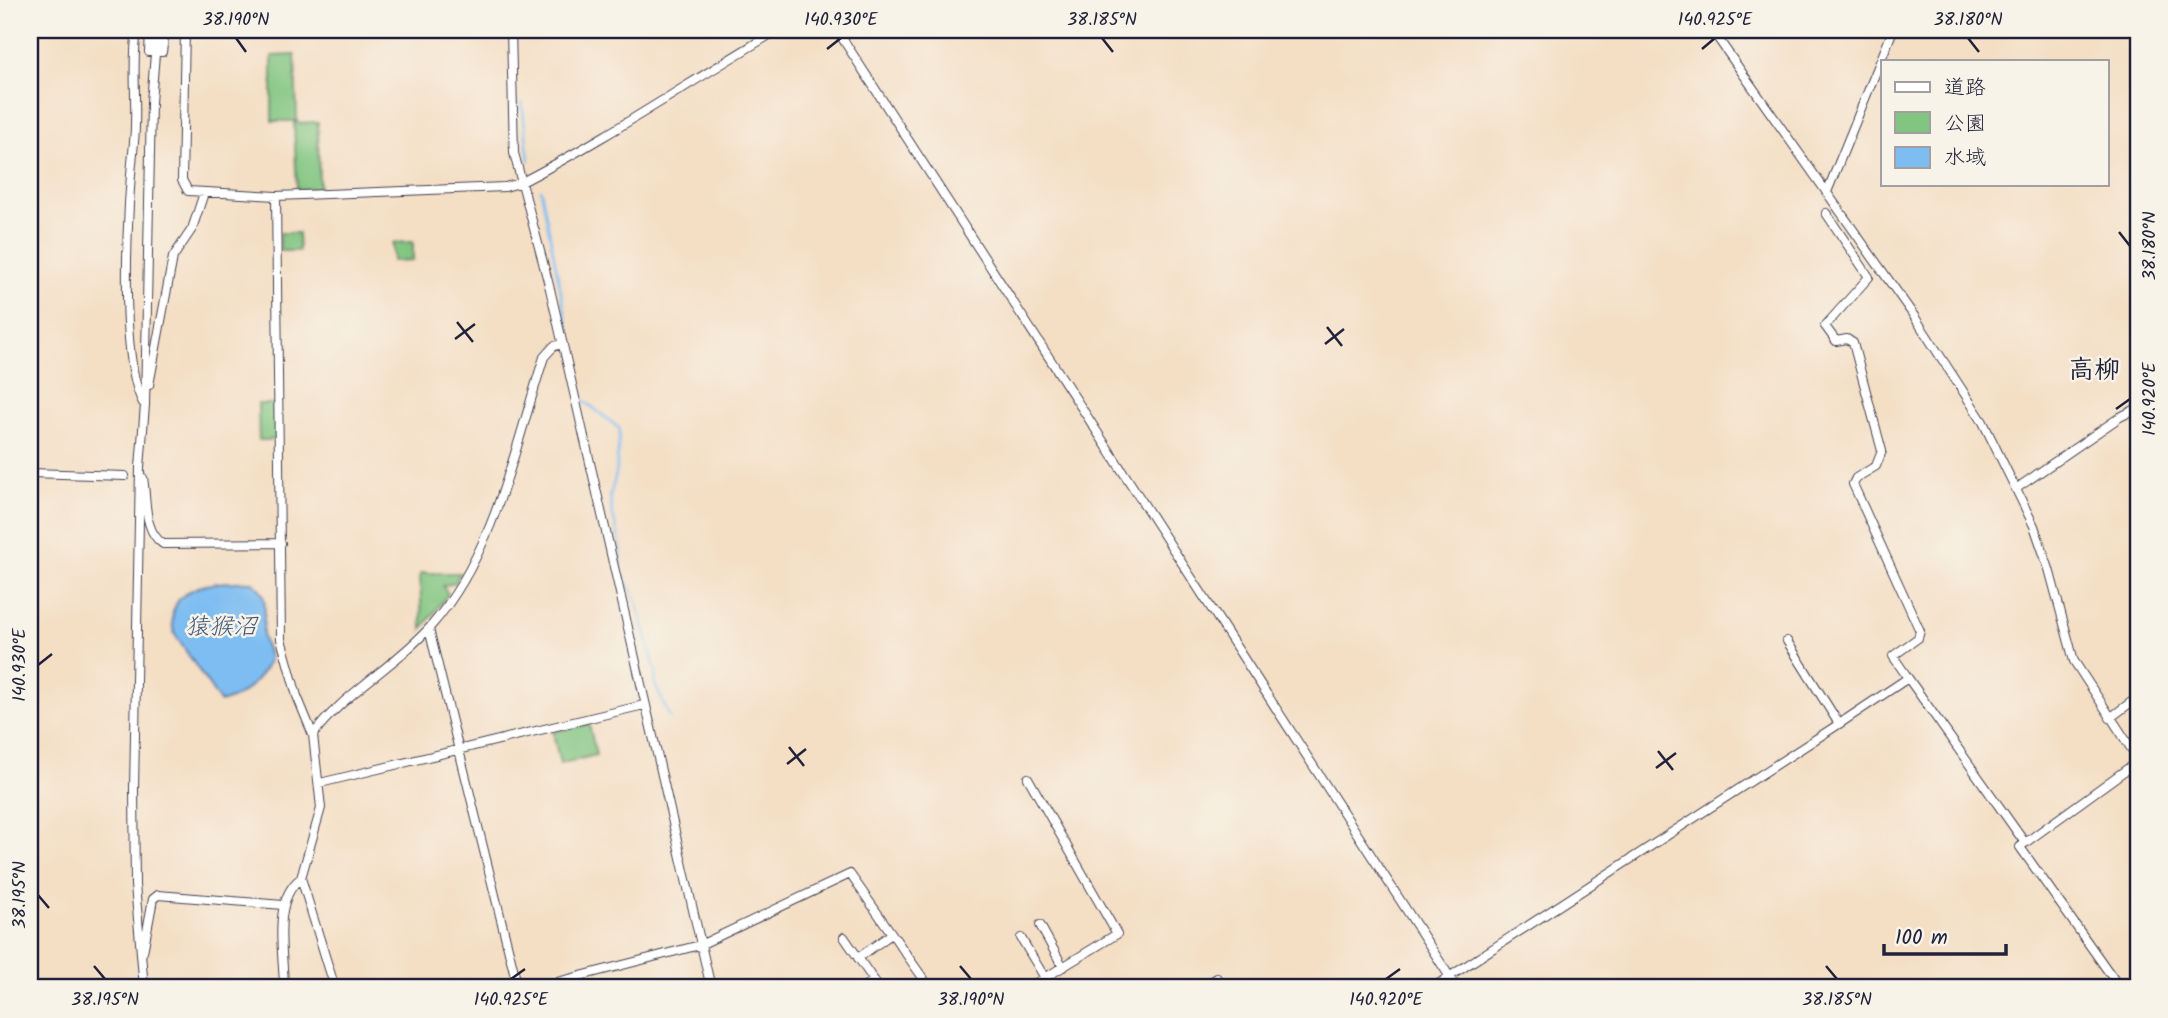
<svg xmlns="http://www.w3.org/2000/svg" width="2168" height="1018" font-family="Kalam,'Klee One',sans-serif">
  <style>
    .green { fill: #81c580; stroke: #52745e; stroke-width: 2 }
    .water { fill: #7ebdf2; stroke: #507096; stroke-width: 2 }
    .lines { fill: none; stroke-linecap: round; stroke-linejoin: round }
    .stream { stroke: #7ebdf2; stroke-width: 2.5 }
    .minor-casing { stroke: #423e50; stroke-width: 10 }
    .minor { stroke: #fff; stroke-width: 8 }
    .ticks { fill: none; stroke: #22223b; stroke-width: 2.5 }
    .labels { text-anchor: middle; stroke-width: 5; stroke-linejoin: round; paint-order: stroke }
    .water-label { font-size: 24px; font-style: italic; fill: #42587b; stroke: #f7f3e8 }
    .quarter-label { font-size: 26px; font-weight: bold; fill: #22223b; stroke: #f7f3e8 }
    .neatline { fill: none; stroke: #22223b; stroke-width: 2.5 }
    .ticks-label { font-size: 18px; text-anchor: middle; fill: #22223b }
  </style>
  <rect width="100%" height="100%" fill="#f7f3e8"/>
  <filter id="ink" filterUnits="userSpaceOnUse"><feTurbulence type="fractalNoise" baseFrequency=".0143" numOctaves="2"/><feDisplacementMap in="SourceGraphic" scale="14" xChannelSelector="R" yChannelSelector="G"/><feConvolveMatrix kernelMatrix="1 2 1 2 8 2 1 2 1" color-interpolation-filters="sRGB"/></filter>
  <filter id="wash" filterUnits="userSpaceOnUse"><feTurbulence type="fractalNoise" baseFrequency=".00686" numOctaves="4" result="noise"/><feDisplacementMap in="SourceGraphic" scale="28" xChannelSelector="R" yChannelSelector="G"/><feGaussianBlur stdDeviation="1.57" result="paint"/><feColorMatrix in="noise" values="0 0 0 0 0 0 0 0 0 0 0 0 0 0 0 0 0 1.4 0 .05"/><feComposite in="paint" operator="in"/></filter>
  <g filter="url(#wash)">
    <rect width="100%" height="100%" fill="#f4dec4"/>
    <!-- green -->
    <path class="green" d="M 295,55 L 297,121 L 272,121 L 272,56 Z
      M 318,122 L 319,189 L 297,189 L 294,123 Z
      M 280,233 L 298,233 L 299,251 L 280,251 Z
      M 413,242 L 413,260 L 393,261 L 393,243 Z
      M 258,404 L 275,404 L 276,440 L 259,440 Z
      M 420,573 L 460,573 L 455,583 L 443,586 L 448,594 L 422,629 Z
      M 589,724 L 596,755 L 560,764 L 553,732 Z"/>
    <!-- water -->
    <path class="water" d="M 253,582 C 272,597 262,617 263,637 C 264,645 269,651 269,660 C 261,678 241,700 220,702 L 174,633 C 162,582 219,581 253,582 Z"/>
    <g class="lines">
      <!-- stream -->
      <path class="stream" d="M 522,103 L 529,160
        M 541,190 L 582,399 L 620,429 L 616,474 L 610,496 L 612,512 L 621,547 L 621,571 L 636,599 L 656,672 L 655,684 L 670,718"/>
    </g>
  </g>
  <g filter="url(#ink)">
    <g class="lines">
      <!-- minor casing -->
      <g class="minor-casing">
        <path id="minor" d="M 137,30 C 131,67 138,105 134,142 C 128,199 118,355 143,403
          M 150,30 L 149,52 L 162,52 L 165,30
          M 185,30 L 182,180 L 188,191 L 276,196 L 505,187 L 520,183 C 609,137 691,81 778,30
          M 511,30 L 514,153 L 550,289 L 711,988
          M 837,30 L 1457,988
          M 1712,30 L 1914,316 L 1983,422 L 2034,526 L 2049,569 L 2074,661 L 2138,759
          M 1827,192 L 1893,30
          M 276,196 L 281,639 L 297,696 L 313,735
          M 1826,213 L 1869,277 L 1825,326 L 1836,341 L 1847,339 L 1853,343 L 1882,451 L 1876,466 L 1856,478 L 1853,484 L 1920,631 L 1918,638 L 1893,656 L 1908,678 L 1839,724
          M 149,385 L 173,257 L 192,229 L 204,193
          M 30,473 L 125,476
          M 143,478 C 147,499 143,531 163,544 L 281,543
          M 2017,488 L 2120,417 L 2138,408
          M 429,629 L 518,988
          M 1908,678 L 2025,843 L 2020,847 L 2120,988
          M 2110,718 L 2138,697
          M 320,783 L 644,705
          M 2025,843 L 2138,761
          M 1040,925 L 1063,967
          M 844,937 L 879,988
          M 1021,938 L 1051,988
          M 143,952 L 153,899 L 158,895 L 283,905
          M 858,958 L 890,935
          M 144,988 L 135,885 L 134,789 L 140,467 L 145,405 L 151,102 L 157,30
          M 284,988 C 284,956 271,900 301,878
          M 335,988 L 301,878 L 321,808 L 313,735 C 339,697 399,663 431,626 C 495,553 515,447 544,357 L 554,346 L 563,344
          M 534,988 L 700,945 L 850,874 L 930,988
          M 863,988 L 874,980
          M 1028,988 L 1117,934 L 1028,778
          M 1202,988 L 1217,978 L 1224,988
          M 1432,988 L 1839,724 L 1787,641"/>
      </g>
      <!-- minor -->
      <use href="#minor" class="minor"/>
    </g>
  </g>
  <!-- ticks -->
  <path class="ticks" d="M 236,38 L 246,52M 1102,38 L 1113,52M 1968,38 L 1979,52M 827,49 L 841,38M 1702,49 L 1715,38M 2119,232 L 2130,246M 457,322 L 473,342M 1327,327 L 1342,346M 455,339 L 475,324M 1325,344 L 1344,329M 2116,409 L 2130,399M 38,665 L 52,654M 789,747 L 804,766M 1658,751 L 1673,770M 787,764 L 806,749M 1656,768 L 1676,753M 38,895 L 49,908M 94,966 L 105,979M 960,966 L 971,979M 1826,966 L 1837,979M 511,979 L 525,969M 1386,979 L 1400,969"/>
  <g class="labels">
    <!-- water labels -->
    <g class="water-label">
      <text x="221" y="634">猿猴沼</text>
    </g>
    <!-- quarter labels -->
    <g class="quarter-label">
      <text x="2094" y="378">高柳</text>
    </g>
  </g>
  <!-- margin -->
  <rect width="2168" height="1018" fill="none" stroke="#f7f3e8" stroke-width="77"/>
  <!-- legend -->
  <rect x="1881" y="60" width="228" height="126" fill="#f7f3e8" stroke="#a29fa3" stroke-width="2"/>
  <rect x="1895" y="82" width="35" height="10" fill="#ffffff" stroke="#a29fa3" stroke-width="2"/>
  <text x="1944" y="94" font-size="21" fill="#22223b">道路</text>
  <rect x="1895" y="112" width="35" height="21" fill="#81c580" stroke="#a29fa3" stroke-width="2"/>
  <text x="1944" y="130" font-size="21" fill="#22223b">公園</text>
  <rect x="1895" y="147" width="35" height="21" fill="#7ebdf2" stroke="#a29fa3" stroke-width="2"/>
  <text x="1944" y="164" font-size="21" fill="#22223b">水域</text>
  <!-- scale -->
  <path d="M1884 944v10h122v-10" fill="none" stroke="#22223b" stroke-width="3.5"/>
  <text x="1895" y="944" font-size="21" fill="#22223b" stroke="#f7f3e8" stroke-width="5" paint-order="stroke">100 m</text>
  <rect x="38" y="38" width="2092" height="941" class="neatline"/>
  <g class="ticks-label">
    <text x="236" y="25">38.190°N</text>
    <text x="841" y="25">140.930°E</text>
    <text x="1102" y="25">38.185°N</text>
    <text x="1715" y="25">140.925°E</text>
    <text x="1968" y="25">38.180°N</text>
    <text transform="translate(2149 246) rotate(-90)" y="6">38.180°N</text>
    <text transform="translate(2149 399) rotate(-90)" y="6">140.920°E</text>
    <text transform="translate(19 665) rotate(-90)" y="6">140.930°E</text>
    <text transform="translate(19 895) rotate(-90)" y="6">38.195°N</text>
    <text x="105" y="1005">38.195°N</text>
    <text x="511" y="1005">140.925°E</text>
    <text x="971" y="1005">38.190°N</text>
    <text x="1386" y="1005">140.920°E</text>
    <text x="1837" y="1005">38.185°N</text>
  </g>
</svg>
